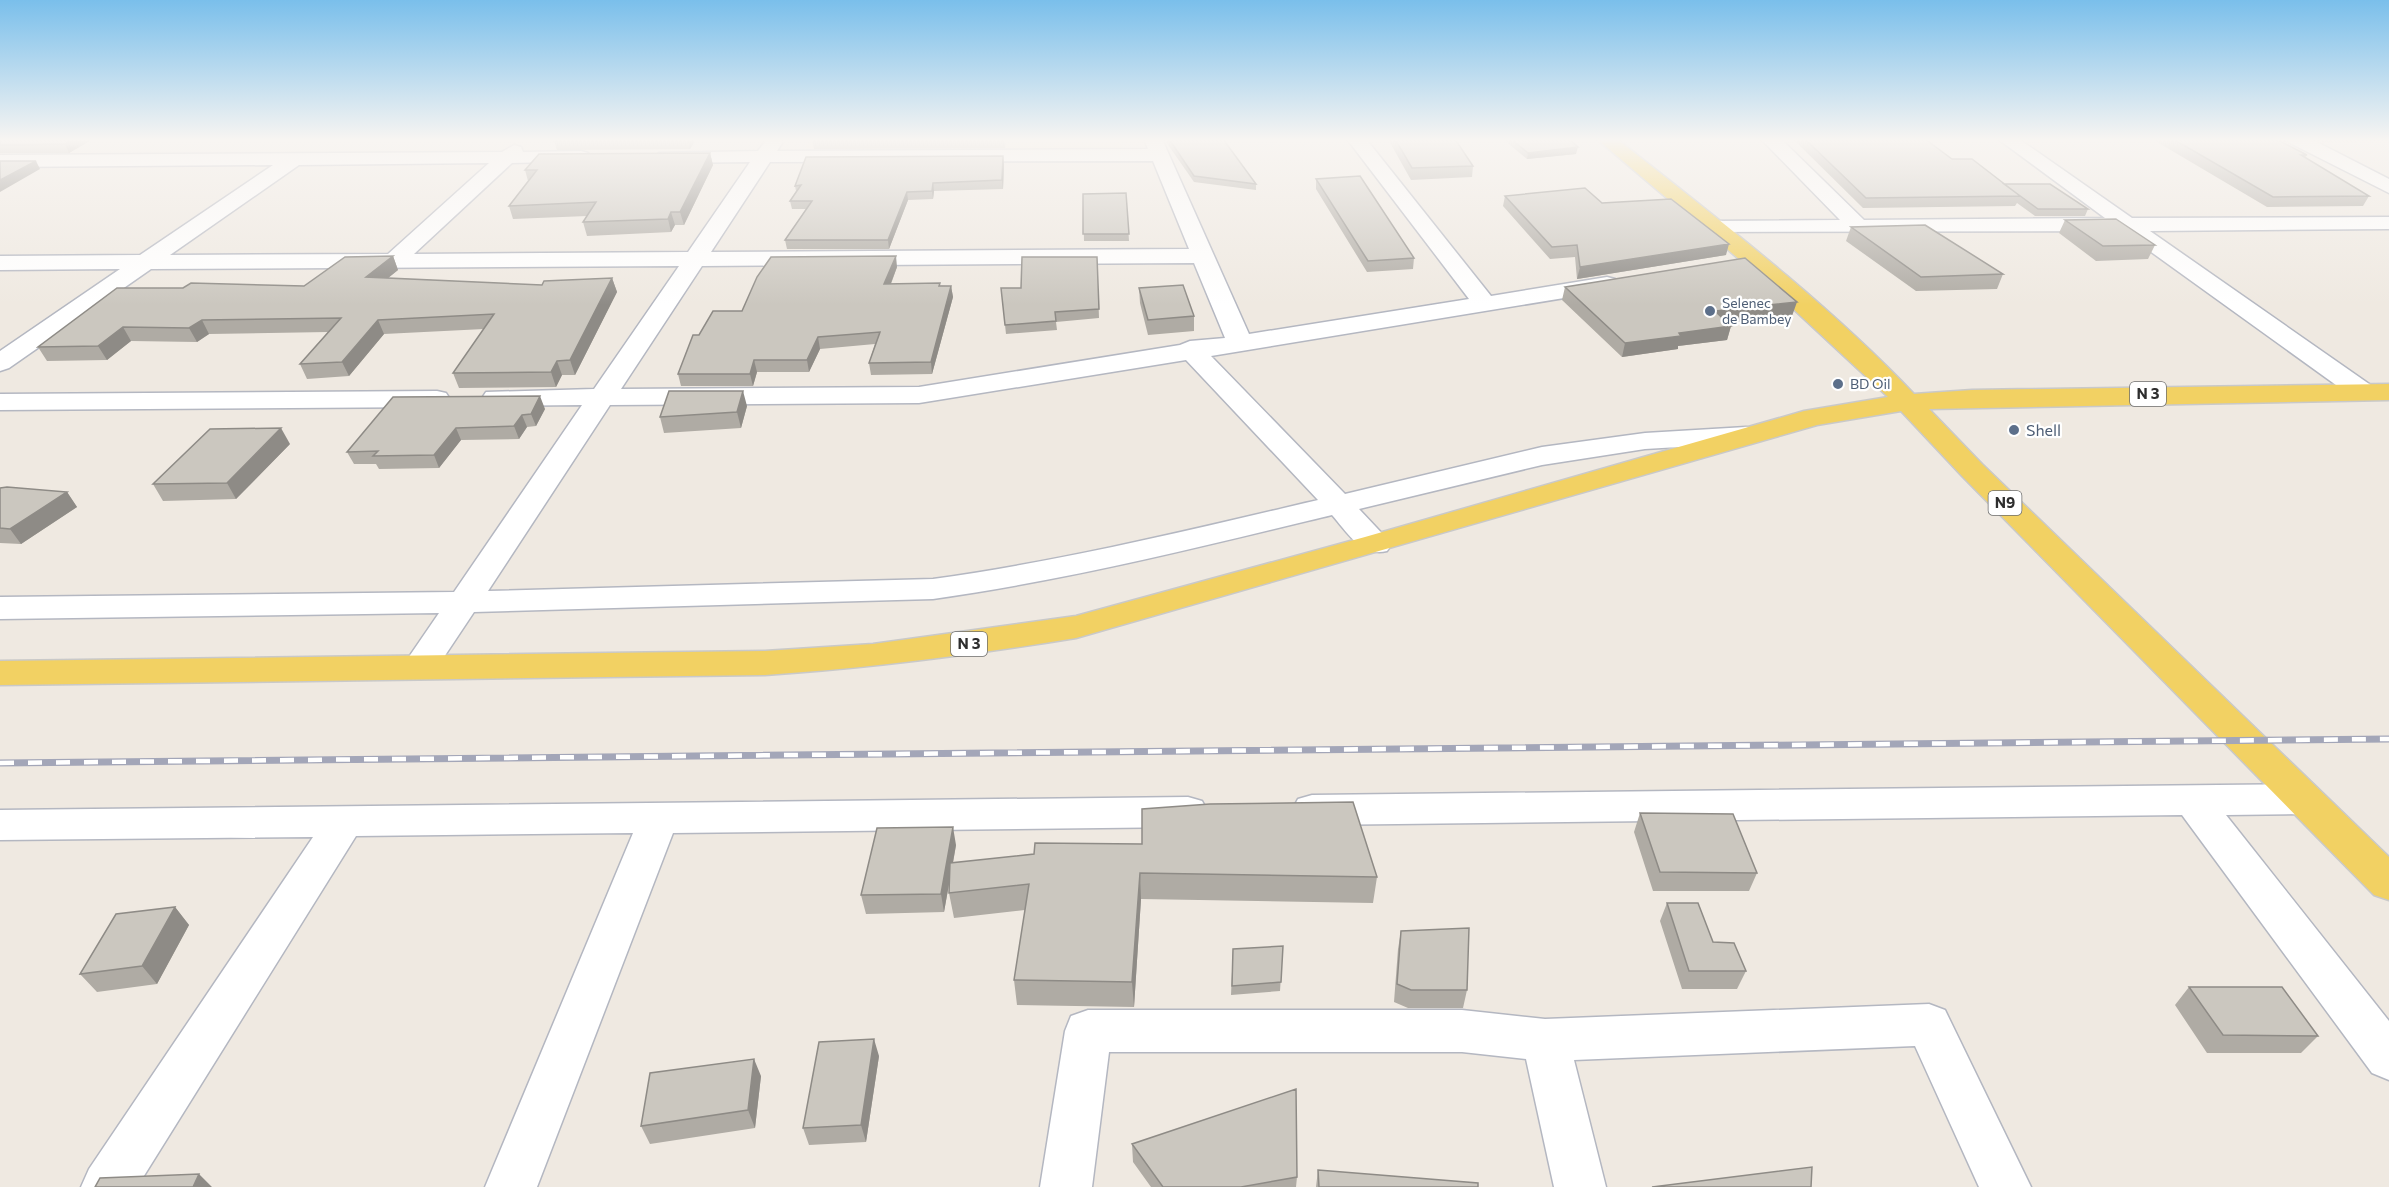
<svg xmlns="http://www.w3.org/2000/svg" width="2389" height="1187" font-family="Commissioner,sans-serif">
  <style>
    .education { fill: #f0e6d1 }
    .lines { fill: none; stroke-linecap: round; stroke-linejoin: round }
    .minor-casing { stroke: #b4b7c1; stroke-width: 3 }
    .primary-casing { stroke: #c9c9c9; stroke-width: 3 }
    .minor { fill: #fff; fill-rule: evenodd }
    .primary { fill: #f2d163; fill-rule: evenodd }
    .rail-casing { stroke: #a3a6b8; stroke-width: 7 }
    .rail { stroke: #fff; stroke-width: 4.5; stroke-dasharray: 14; stroke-linecap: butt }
    .wall { fill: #afaba4 }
    .shaded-wall { fill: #8e8b86 }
    .building { fill: #cbc7bf; stroke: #8e8b86; stroke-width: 1.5 }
    .service-dot { fill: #5c6f8a; stroke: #fff; stroke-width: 2 }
    .labels { text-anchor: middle; stroke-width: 4.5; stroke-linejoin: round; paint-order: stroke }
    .far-service-label { font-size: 14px; fill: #4e5e75; stroke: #fff; text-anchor: start }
    .shield { fill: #fff; stroke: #6d6d6d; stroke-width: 1.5 }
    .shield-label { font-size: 15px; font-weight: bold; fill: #2e2e2e }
    .service-label { font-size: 16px; fill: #4e5e75; stroke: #fff; text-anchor: start }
  </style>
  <rect width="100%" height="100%" fill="#efe9e1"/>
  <!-- education -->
  <path class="education" d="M 811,139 L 1118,139 L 1123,148 L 805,148 Z"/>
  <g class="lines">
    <!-- minor casing -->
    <g class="minor-casing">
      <path id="minor" d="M 767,139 L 780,139 L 782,143 L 777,151 L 1148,149 L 1144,139 L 1162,139 L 1249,334 L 1469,299 L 1347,139 L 1366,139 L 1491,296 L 1607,277 L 1615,279 L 1619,284 L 1615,289 L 1607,291 L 1211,356 L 1345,494 L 1542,447 L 1645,433 L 1746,427 L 1756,429 L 1760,435 L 1756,441 L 1746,443 L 1645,449 L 1542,465 L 1359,509 L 1392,544 L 1387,551 C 1361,557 1348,533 1332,515 C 1200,547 1068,580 933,599 L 474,612 L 432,675 L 420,679 L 408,675 L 402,667 L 439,613 L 0,619 L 0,597 L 454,592 L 582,405 L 495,406 L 486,404 L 482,398 L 486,392 L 594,389 L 679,266 L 151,269 L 9,368 L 0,371 L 0,351 L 120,269 L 0,270 L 0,256 L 140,255 L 273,165 L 0,167 L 0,155 L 502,152 L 514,145 L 521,147 L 523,152 L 581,151 L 588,153 L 591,157 L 588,161 L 512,163 L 414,254 L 688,252 L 750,162 L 666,163 L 659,161 L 656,157 L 659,153 L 758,151 ZM 1153,161 L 1189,249 L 711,252 L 770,162 ZM 489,163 L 388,254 L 170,255 L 299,165 ZM 1194,263 L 1225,338 L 1190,341 L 1180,345 L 919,387 L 621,389 L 702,266 ZM 1186,360 L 1318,500 C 1190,530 1063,561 933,579 L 488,591 L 610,405 L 919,403 Z
        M 1761,139 L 1781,139 L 1864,220 L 2105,218 L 1998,139 L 2019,139 L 2132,218 L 2389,217 L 2389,229 L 2150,231 L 2372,386 L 2376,392 L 2372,398 L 2363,400 L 2354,398 L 2122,231 L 1704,232 L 1701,227 L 1704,222 L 1712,221 L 1840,220 Z
        M 2288,139 L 2311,139 L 2389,179 L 2389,193 L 2290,143 Z
        M 437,391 L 446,393 L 450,399 L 446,405 L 437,407 L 0,410 L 0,394 Z
        M 2303,784 L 2317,788 L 2323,799 L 2317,810 L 2303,814 L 2226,815 L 2389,1021 L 2389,1080 L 2372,1073 L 2182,815 L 1312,825 L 1298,821 L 1292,810 L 1298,799 L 1312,795 Z
        M 1188,797 L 1202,801 L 1208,812 L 1202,823 L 1188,827 L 673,833 L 537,1187 L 485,1187 L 633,833 L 356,836 L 137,1187 L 81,1187 L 89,1169 L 313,837 L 0,840 L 0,810 Z
        M 1929,1004 L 1945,1010 L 2031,1187 L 1979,1187 L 1915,1046 L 1574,1060 L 1606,1187 L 1554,1187 L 1526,1059 L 1462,1052 L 1109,1052 L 1092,1187 L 1040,1187 L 1065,1031 L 1071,1016 L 1088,1010 L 1462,1010 L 1545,1019 Z"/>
    </g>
    <!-- primary casing -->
    <g class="primary-casing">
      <path id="primary" d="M 1597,139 L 1617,139 C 1719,220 1824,300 1914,394 L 1972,390 L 2389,384 L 2389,400 L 1929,409 L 1982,464 L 2389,857 L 2389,900 L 2374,895 L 1962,476 L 1901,411 L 1817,425 L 1076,638 C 972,655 870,668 765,675 L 0,685 L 0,661 L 765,651 L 873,644 L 1076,616 L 1365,537 L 1804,411 L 1888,397 L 1746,265 Z"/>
    </g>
    <!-- minor -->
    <use href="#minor" class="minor"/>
    <!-- primary -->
    <use href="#primary" class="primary"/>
    <!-- rail casing -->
    <g class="rail-casing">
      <path id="rail" d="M 0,763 L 2389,739"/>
    </g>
    <!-- rail -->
    <use href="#rail" class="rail"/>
  </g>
  <!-- wall -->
  <path class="wall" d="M 5,139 L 93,139 L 69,153 L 0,153 L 0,141 Z
    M 555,139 L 696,139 L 690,149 L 557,150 L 554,141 Z
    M 812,139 L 1006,139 L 1005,148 L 814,149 Z
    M 1164,139 L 1223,139 L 1256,184 L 1256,190 L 1194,182 Z
    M 1388,139 L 1455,139 L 1473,166 L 1472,177 L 1411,180 Z
    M 1503,139 L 1569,139 L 1576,154 L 1527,159 Z
    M 1793,139 L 1925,139 L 1952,159 L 2004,184 L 2088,209 L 2085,216 L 2035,216 L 2017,203 L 2015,206 L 1863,208 Z
    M 2152,139 L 2289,139 L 2287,142 L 2283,142 L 2307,155 L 2305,158 L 2369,196 L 2363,206 L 2267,207 Z
    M 2315,139 L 2389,139 L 2389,141 L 2322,142 Z
    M 710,153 L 713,165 L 684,225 L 675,225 L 671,232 L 587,236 L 583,222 L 587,216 L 513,219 L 509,206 L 528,181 L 525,170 Z
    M 1003,156 L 1004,164 L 1003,189 L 934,191 L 933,199 L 908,200 L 889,249 L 787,249 L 785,240 L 806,209 L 792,209 L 790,201 L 796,191 L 795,186 Z
    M 1316,179 L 1414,258 L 1413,269 L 1367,272 L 1316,189 Z
    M 1126,193 L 1129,241 L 1084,241 L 1083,194 Z
    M 1505,196 L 1602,203 L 1726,255 L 1577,279 L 1575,257 L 1550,259 L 1503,206 Z
    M 2065,220 L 2155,245 L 2148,259 L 2096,261 L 2059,233 Z
    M 1851,227 L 2003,274 L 1997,289 L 1916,291 L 1846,241 Z
    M 393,256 L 398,270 L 388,278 L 542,285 L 612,278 L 617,292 L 575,375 L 562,375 L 556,387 L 459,388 L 453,373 L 484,329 L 384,334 L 349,376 L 307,379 L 300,364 L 328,332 L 209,334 L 197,342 L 131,341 L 107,360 L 47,361 L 38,347 L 183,288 L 304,286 Z
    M 1097,257 L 1099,318 L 1056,322 L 1057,330 L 1006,334 L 1001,288 L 1021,288 Z
    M 897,267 L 891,284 L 951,286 L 953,297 L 932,374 L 871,375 L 869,363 L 875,344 L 820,349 L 809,372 L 757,372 L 753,386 L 681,386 L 678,374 L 699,335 L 742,311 Z
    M 1565,287 L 1792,316 L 1727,323 L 1731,326 L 1727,340 L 1678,346 L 1678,349 L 1622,357 L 1562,300 Z
    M 1139,288 L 1194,316 L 1194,331 L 1148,335 L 1140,303 Z
    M 747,406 L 741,428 L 664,433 L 660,417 Z
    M 545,409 L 536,426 L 527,427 L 519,439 L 461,440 L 439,468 L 379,469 L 376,464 L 354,464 L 347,452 Z
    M 290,444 L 236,499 L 163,501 L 153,484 Z
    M 0,488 L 67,492 L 77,507 L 21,544 L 0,543 Z
    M 1640,813 L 1757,873 L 1749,891 L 1653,891 L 1634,832 Z
    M 956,845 L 953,863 L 1377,877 L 1373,903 L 1141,899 L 1134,1007 L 1017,1005 L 1014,980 L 1025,910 L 954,918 L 949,893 L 949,884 L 944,912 L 866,914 L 861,895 Z
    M 1667,903 L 1746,971 L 1737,989 L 1682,989 L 1660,921 Z
    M 175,907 L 189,925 L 157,984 L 97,992 L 80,974 Z
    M 1401,931 L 1467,990 L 1463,1008 L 1408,1008 L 1394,1002 L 1398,949 Z
    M 1283,946 L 1280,991 L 1231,995 L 1233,949 Z
    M 2189,987 L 2318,1036 L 2301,1053 L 2207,1053 L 2175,1005 Z
    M 879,1056 L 866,1142 L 809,1145 L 803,1128 Z
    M 761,1076 L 755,1128 L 650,1144 L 641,1126 Z
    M 1132,1144 L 1297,1177 L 1296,1187 L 1151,1187 L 1133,1162 Z
    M 1318,1170 L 1478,1187 L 1316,1187 Z"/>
  <!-- shaded-wall -->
  <path class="shaded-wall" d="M 74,139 L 93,139 L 69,153 L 65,144 Z
    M 688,139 L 696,139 L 690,149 L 688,140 Z
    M 1578,147 L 1576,154 L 1527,159 L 1528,153 Z
    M 710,153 L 713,165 L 684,225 L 680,212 Z
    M 1003,156 L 1004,164 L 1003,189 L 1002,180 Z
    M 36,161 L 40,169 L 0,192 L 0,180 Z
    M 933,183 L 934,191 L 933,199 L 932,191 Z
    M 907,192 L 908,200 L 889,249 L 888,240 Z
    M 671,212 L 675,225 L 671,232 L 668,219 Z
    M 1729,244 L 1726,255 L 1577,279 L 1580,267 Z
    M 393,256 L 398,270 L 372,291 L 366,277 Z
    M 896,256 L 897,267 L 886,296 L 884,284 Z
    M 612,278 L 617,292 L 575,375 L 570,360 Z
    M 951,286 L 953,297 L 932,374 L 931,362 Z
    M 1797,302 L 1792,316 L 1711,325 L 1715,311 Z
    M 202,320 L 209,334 L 197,342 L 189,328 Z
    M 378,320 L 384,334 L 349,376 L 342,362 Z
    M 1731,326 L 1727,340 L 1678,346 L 1678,349 L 1622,357 L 1625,343 L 1679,333 Z
    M 123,327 L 131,341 L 107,360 L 98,346 Z
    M 818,337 L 820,349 L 809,372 L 807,360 Z
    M 754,360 L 757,372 L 753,386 L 750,374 Z
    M 557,361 L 562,375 L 556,387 L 551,372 Z
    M 743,391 L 747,406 L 741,428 L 737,412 Z
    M 540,396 L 545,409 L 536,426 L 531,414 Z
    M 522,415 L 527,427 L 519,439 L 514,426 Z
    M 281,428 L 290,444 L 236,499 L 227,483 Z
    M 456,428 L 461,440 L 439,468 L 434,455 Z
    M 67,492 L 77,507 L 21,544 L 10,529 Z
    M 953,827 L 956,845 L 944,912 L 941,894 Z
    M 1140,873 L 1141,899 L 1134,1007 L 1132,982 Z
    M 175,907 L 189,925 L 157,984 L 142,966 Z
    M 874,1039 L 879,1056 L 866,1142 L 861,1125 Z
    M 754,1059 L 761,1076 L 755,1128 L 748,1110 Z
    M 199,1174 L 212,1187 L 193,1187 Z"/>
  <!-- building -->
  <path class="building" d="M 5,139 L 74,139 L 65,144 L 0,145 L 0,141 Z
    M 555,139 L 688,139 L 688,140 L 554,141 Z
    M 1169,139 L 1223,139 L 1256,184 L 1194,176 Z
    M 1395,139 L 1455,139 L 1473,166 L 1412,168 Z
    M 1511,139 L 1569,139 L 1578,147 L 1528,153 Z
    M 1805,139 L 1925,139 L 1952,159 L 1972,159 L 2020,196 L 1866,198 Z
    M 2173,139 L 2276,139 L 2307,155 L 2301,155 L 2369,196 L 2273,197 Z
    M 710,153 L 680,212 L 671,212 L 668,219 L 583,222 L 596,202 L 509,206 L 537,170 L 525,170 L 539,154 Z
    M 1003,156 L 1002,180 L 933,183 L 932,191 L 907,192 L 888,240 L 785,240 L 812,201 L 790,201 L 801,185 L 795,186 L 806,157 Z
    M 0,161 L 36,161 L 0,180 Z
    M 1360,176 L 1414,258 L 1368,261 L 1316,179 Z
    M 2004,184 L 2050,184 L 2088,209 L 2038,209 Z
    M 1585,188 L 1602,203 L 1671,199 L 1729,244 L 1580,267 L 1577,245 L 1552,247 L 1505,196 Z
    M 1126,193 L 1129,234 L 1083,234 L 1083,194 Z
    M 2116,219 L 2155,245 L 2103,246 L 2065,220 Z
    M 1925,225 L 2003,274 L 1921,277 L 1851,227 Z
    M 393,256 L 366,277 L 542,285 L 544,281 L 612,278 L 570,360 L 557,361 L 551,372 L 453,373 L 494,314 L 378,320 L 342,362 L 300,364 L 341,318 L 202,320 L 189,328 L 123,327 L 98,346 L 38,347 L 117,288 L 183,288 L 191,283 L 304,286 L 345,257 Z
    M 896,256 L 884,284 L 940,283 L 939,286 L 951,286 L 931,362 L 869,363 L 880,332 L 818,337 L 807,360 L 754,360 L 750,374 L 678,374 L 693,335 L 699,335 L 713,311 L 742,311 L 757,277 L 771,257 Z
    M 1022,257 L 1097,257 L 1099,309 L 1055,312 L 1056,321 L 1005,325 L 1001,288 L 1021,288 Z
    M 1745,258 L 1797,302 L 1715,311 L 1731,326 L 1679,333 L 1681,336 L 1625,343 L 1565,287 Z
    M 1183,285 L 1194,316 L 1148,320 L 1139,288 Z
    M 669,391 L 743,391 L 737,412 L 660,417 Z
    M 540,396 L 531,414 L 522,415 L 514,426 L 456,428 L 434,455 L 373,456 L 378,451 L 347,452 L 393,397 Z
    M 281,428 L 227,483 L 153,484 L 210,429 Z
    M 7,487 L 67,492 L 10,529 L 0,528 L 0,488 Z
    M 1353,802 L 1377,877 L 1140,873 L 1132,982 L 1014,980 L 1029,884 L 949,893 L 950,863 L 1034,854 L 1035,843 L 1142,844 L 1142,809 L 1210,804 Z
    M 1640,813 L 1733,814 L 1757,873 L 1660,872 Z
    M 953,827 L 941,894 L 861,895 L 877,828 Z
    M 1667,903 L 1698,903 L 1713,942 L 1734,943 L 1746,971 L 1689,971 Z
    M 175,907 L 142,966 L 80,974 L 116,914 Z
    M 1469,928 L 1467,990 L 1411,990 L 1397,984 L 1401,931 Z
    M 1283,946 L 1281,982 L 1232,986 L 1233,949 Z
    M 2189,987 L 2282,987 L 2318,1036 L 2223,1035 Z
    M 874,1039 L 861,1125 L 803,1128 L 819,1042 Z
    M 754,1059 L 748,1110 L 641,1126 L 650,1073 Z
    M 1296,1089 L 1297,1177 L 1241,1187 L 1163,1187 L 1132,1144 Z
    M 1812,1167 L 1811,1187 L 1652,1187 Z
    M 1318,1170 L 1478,1183 L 1478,1187 L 1319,1187 Z
    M 199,1174 L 193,1187 L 95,1187 L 100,1178 Z"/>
  <!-- sky -->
  <linearGradient id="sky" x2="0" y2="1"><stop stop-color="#7abfeb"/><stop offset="0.46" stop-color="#f8f5f2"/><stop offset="1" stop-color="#f8f5f2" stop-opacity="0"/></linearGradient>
  <rect width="2389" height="305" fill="url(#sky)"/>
  <!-- markers -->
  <g class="service-dot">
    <circle cx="1710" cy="311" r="6"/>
    <circle cx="1838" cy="384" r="6"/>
    <circle cx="2014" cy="430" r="6"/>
  </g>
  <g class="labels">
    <!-- far-service labels -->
    <g class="far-service-label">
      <text x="1722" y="308">Selenec<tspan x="1722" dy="16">de Bambey</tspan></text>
      <text x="1850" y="389">BD Oil</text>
    </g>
    <!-- shield labels -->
    <g class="shield">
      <rect x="2130" y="382" width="36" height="24" rx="4.5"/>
      <rect x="1988.5" y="491" width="33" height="24" rx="4.5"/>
      <rect x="951" y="632" width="36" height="24" rx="4.5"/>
    </g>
    <g class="shield-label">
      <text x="2148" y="399">N 3</text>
      <text x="2005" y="508">N9</text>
      <text x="969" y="649">N 3</text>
    </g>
    <!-- service labels -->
    <g class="service-label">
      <text x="2026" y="436">Shell</text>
    </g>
  </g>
</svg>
